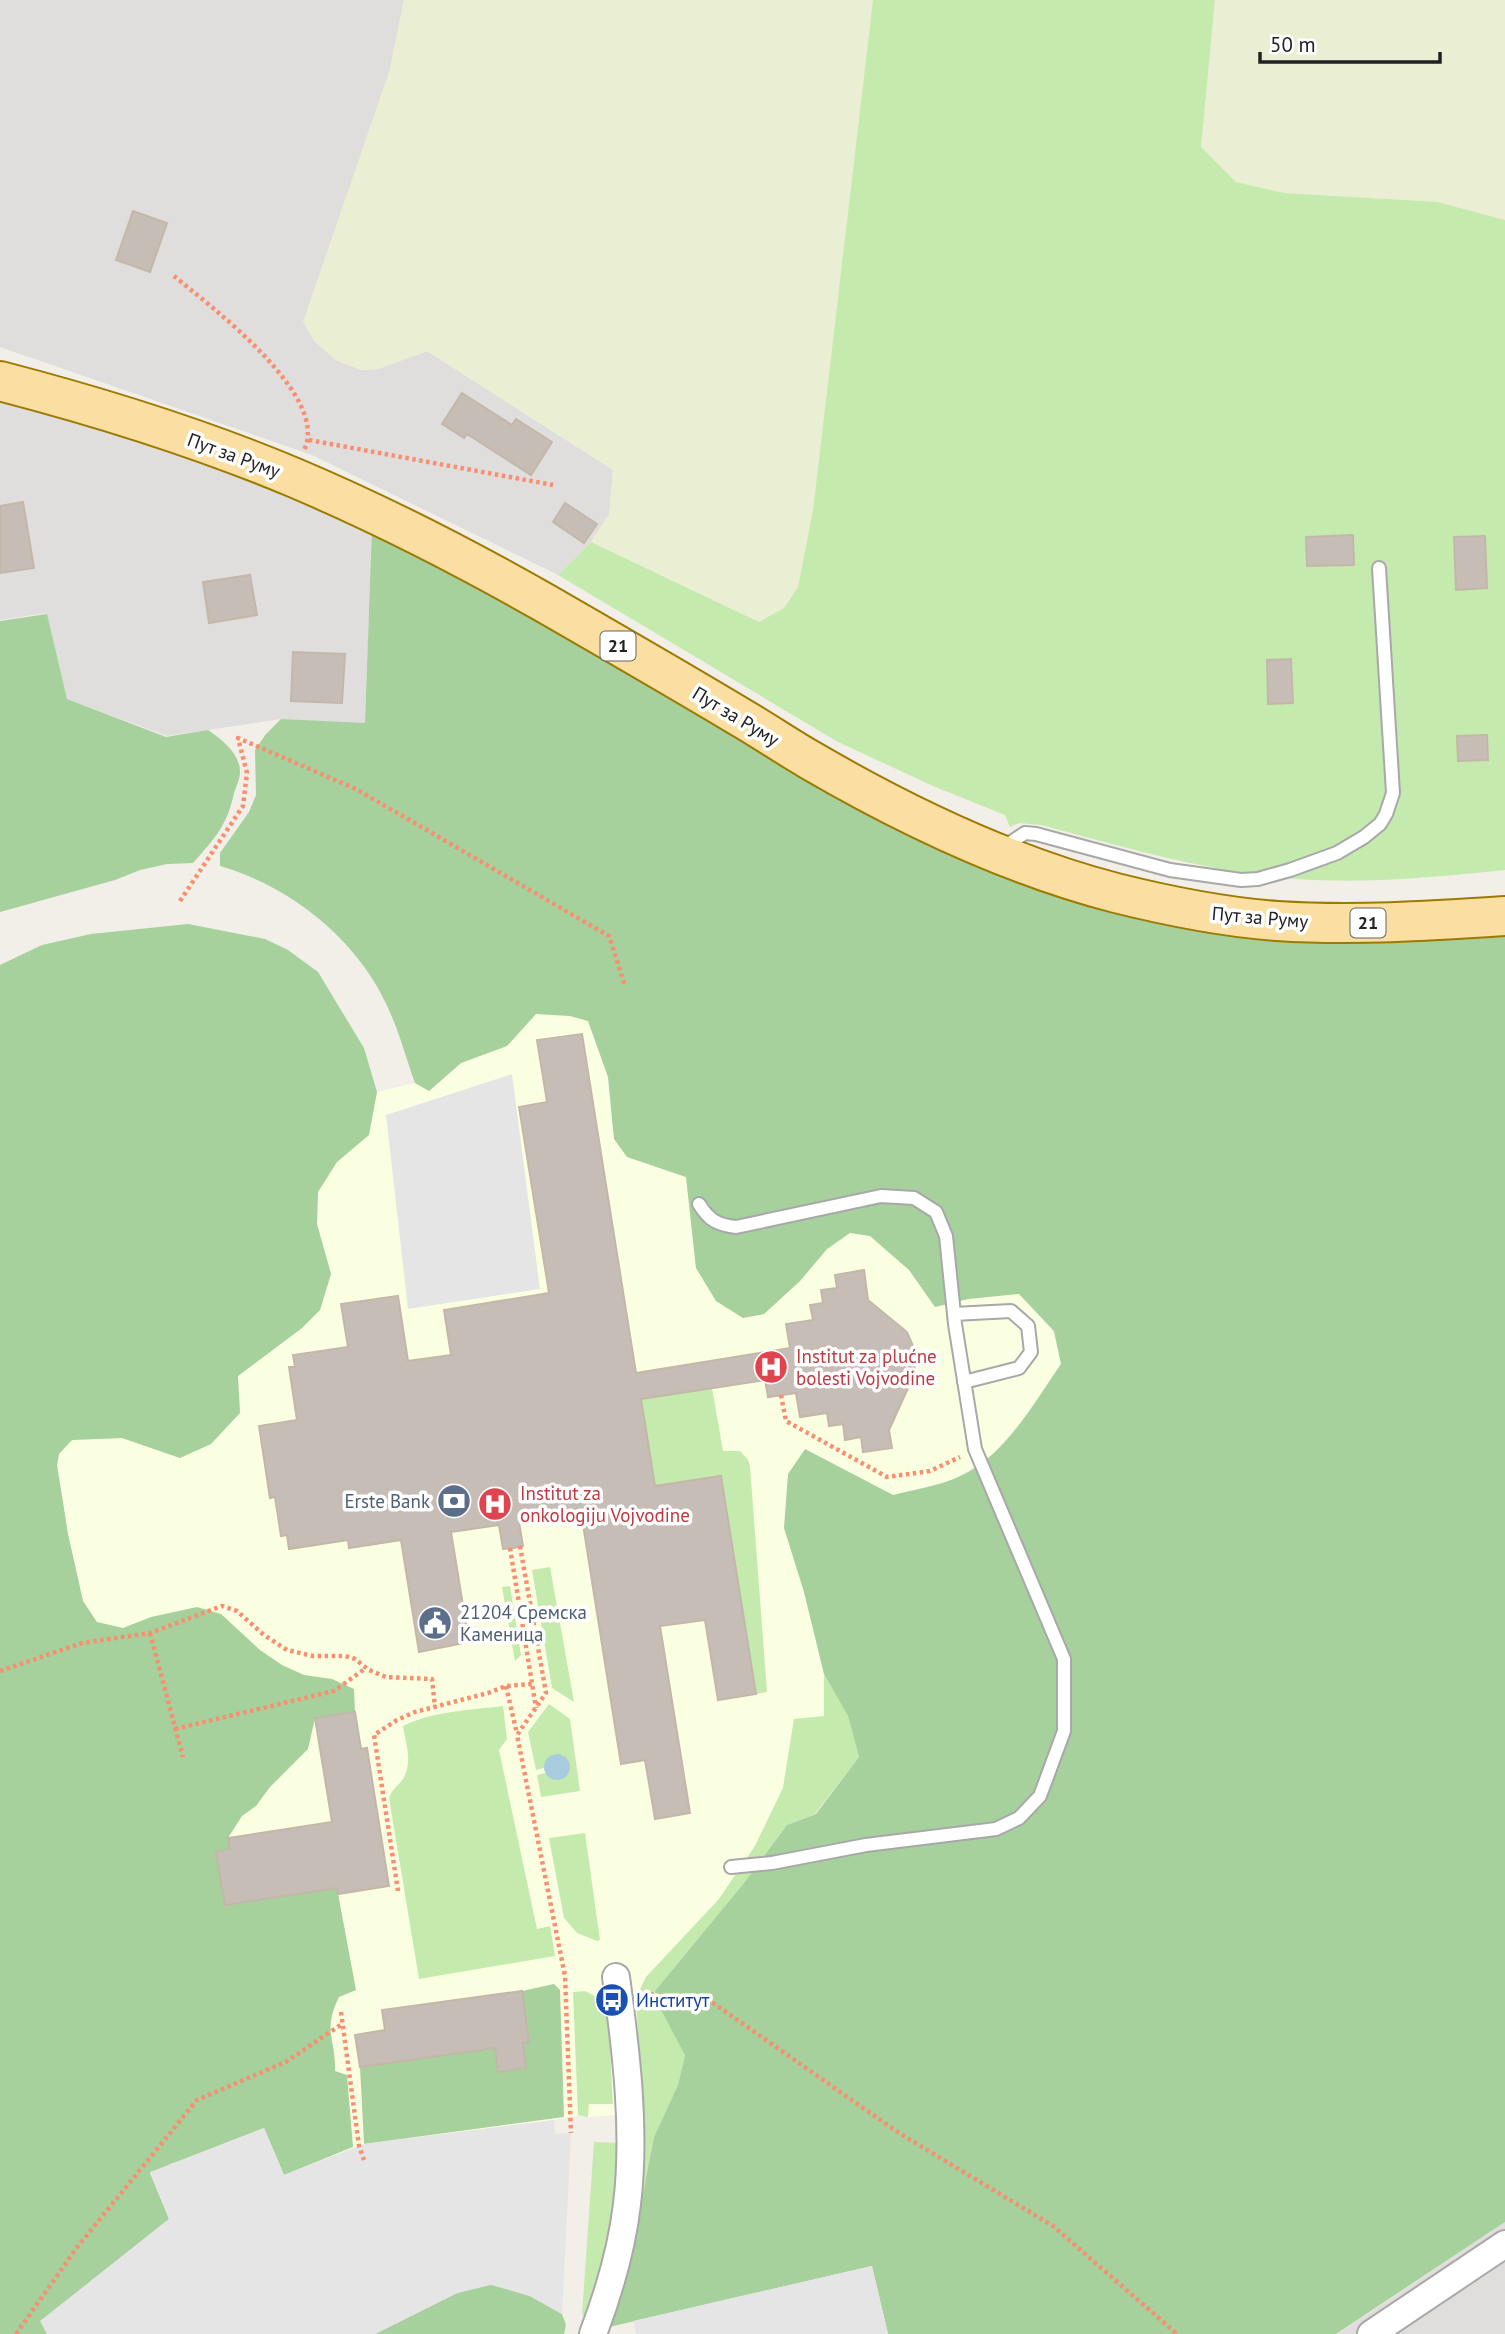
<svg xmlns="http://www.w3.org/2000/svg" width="1505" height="2334" font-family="'PT Sans',sans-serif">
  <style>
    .residential { fill: #dfdedd }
    .education { fill: #fbffe2 }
    .farmland { fill: #eaefd3 }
    .grass { fill: #c5eaae }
    .forest { fill: #a6d09c }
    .parking { fill: #e5e5e5 }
    .water { fill: #a8ccde }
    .building { fill: #c6beb6; stroke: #c3b7a9; stroke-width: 2 }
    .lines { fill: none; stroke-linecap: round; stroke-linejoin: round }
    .service-casing { stroke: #a8a8a8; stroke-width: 16 }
    .minor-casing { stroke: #a8a8a8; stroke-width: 30 }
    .primary-casing { stroke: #9c7a01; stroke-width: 42 }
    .path { stroke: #f98e70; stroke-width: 4.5; stroke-dasharray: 3.5 3.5; stroke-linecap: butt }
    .service { stroke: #fff; stroke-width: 12 }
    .minor { stroke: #fff; stroke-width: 26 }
    .primary { stroke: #fbdfa2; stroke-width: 38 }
    .labels { text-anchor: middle; stroke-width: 7; stroke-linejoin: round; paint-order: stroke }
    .shield { fill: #fff; stroke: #646464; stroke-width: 2 }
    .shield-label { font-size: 18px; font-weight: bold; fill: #212121 }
    .street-label { font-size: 19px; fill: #212121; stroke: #fff }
    .health-label { font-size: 19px; fill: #be3a42; stroke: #fff; text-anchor: start }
    .service-label { font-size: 19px; fill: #4e5e75; stroke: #fff; text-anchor: end }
    .transit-label { font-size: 19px; fill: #164399; stroke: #fff; text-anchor: start }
  </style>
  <rect width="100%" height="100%" fill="#f1efe7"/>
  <!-- residential -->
  <path class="residential" d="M 0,0 L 404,0 L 390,69 L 314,341 L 336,360 L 361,370 L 378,369 L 427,351 L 613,470 L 609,515 L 591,542 L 558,575 L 312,455 L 0,347 Z
    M 0,390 L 176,444 L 372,526 L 365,724 L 281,719 L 167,736 L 67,699 L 46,613 L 0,620 Z
    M 1505,2222 L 1505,2334 L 1337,2334 L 1399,2293 Z"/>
  <!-- education -->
  <path class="education" d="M 536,1014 L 570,1016 L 588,1021 L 608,1077 L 612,1122 L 627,1157 L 686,1177 L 696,1268 L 716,1301 L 743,1318 L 764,1314 L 800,1281 L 827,1249 L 850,1233 L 870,1236 L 909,1270 L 935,1307 L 968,1299 L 1019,1294 L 1053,1331 L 1061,1364 L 1021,1422 L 990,1457 L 953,1480 L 893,1495 L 805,1449 L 804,1592 L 824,1674 L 824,1716 L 794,1719 L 783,1788 L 755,1846 L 719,1899 L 646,1977 L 636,1998 L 643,2113 L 588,2117 L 578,2115 L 554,2120 L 364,2144 L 284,2175 L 83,1601 L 68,1534 L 57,1465 L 59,1454 L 72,1440 L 122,1438 L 180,1458 L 240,1412 L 238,1376 L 302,1328 L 320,1310 L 331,1274 L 317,1224 L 318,1191 L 337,1162 L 368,1135 L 377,1092 L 415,1083 L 430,1091 L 461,1063 L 507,1046 Z"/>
  <!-- farmland -->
  <path class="farmland" d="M 404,0 L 873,0 L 813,510 L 798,587 L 784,608 L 759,622 L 591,542 L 609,514 L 613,470 L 427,351 L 378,369 L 361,370 L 336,360 L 314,341 L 303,322 L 390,69 Z
    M 1215,0 L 1505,0 L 1505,220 L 1438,202 L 1284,193 L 1237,182 L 1201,147 Z"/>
  <!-- grass -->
  <path class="grass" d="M 873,0 L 1215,0 L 1201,147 L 1236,182 L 1284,193 L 1438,202 L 1505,220 L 1505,870 C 1437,877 1366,884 1297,879 C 1211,873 1124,847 1041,825 L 1019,823 L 1010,827 L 1005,815 L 933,786 L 838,742 L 558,575 L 591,542 L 759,622 L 784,608 L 798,587 L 813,510 Z
    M 712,1388 L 723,1451 L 740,1451 L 748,1460 L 750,1466 L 767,1692 L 756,1694 L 721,1476 L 655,1486 L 641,1399 Z
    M 550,1567 L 574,1702 L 552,1688 L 532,1570 Z
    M 510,1586 L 521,1655 L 515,1661 L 502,1587 Z
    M 824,1674 L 848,1716 L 859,1757 L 815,1814 L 787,1825 L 744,1883 L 655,1991 L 662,2012 L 685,2054 L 678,2085 L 654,2137 L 628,2270 L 643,2127 L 636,1998 L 646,1977 L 719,1899 L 755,1846 L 783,1788 L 794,1719 L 824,1716 Z
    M 549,1704 L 570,1719 L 580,1791 L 541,1797 L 537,1775 L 546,1773 L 556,1780 L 568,1774 L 564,1756 L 555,1754 L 549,1757 L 544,1768 L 536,1770 L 528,1732 Z
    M 503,1706 L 507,1739 L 499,1750 L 537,1929 L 550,1926 L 555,1956 L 419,1979 L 389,1798 C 392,1789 398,1786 403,1779 C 413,1763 406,1744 403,1726 C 434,1711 469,1710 503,1706 Z
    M 585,1833 L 600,1940 L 597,1941 L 577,1933 L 564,1918 L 549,1838 Z
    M 585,1991 L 601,1999 L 608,2010 L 613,2104 L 589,2104 L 588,2117 L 578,2115 L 573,1992 Z
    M 594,2142 L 621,2143 L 609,2252 L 590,2317 L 582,2315 Z"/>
  <!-- forest -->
  <path class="forest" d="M 372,526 L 997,873 L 1505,930 L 1505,2222 L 1336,2334 L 888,2334 L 872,2266 L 609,2327 L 628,2270 L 654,2137 L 678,2085 L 685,2055 L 662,2012 L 655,1991 L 744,1883 L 787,1825 L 816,1814 L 859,1757 L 848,1716 L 824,1674 L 804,1592 L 784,1528 L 788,1474 L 805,1449 L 893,1495 C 912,1490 933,1487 951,1480 C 1002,1462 1032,1406 1061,1364 L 1054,1331 L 1019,1294 L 968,1299 L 935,1307 L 909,1270 L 870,1236 L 850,1233 L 827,1249 L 800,1281 L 764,1314 L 743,1318 L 716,1301 L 696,1268 L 686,1177 L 627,1157 L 614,1139 L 608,1077 L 588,1021 L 570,1016 L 536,1014 L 507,1046 L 461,1063 L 429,1091 L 415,1083 C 407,1061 401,1038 392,1017 C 363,944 295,888 220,866 L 220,853 L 249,812 L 256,795 L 255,750 L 266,734 L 281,719 L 365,723 Z
    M 47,614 L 67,699 L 166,737 L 208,730 C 222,740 240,753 240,772 C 240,779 236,787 234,793 C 227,826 215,838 193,863 L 167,864 L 140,870 L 115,880 L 0,912 L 0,621 Z
    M 188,924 L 265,939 L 288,950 L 318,972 L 364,1048 L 377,1092 L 369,1135 L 337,1162 L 318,1192 L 317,1224 L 331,1274 L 320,1310 L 302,1328 L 238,1376 L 240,1413 L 211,1444 L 180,1458 L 122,1438 L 72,1440 L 59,1454 L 57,1465 L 68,1534 L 83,1601 L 97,1622 L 123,1628 L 151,1617 L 197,1607 L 221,1614 L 260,1650 L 282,1665 L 304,1675 L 332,1679 L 354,1689 L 355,1712 L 315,1718 L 308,1749 L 270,1787 L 256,1806 L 242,1816 L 228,1838 L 230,1849 L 216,1852 L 225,1905 L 337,1888 L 356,1990 L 339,1997 C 322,2032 336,2037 335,2071 L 347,2075 L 353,2147 L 284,2175 L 264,2128 L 150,2173 L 169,2219 L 41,2321 L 47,2334 L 0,2334 L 0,965 L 42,945 L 91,934 Z
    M 554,1984 L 560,1990 L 564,2117 L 364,2144 L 360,2067 L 495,2048 L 498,2072 L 526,2068 L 523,2043 L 529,2042 L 522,1991 Z
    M 491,2284 L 530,2296 L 562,2314 L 566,2325 L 564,2334 L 375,2334 L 457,2293 Z"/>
  <!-- parking -->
  <path class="parking" d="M 512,1074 L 540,1289 L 408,1309 L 386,1115 Z
    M 554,2120 L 555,2134 L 571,2133 L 562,2314 L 530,2296 L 491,2285 L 457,2293 L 375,2334 L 47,2334 L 40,2321 L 169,2219 L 150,2172 L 264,2128 L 284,2175 L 364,2144 Z
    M 872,2266 L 888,2334 L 636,2334 L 633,2321 Z"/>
  <!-- water -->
  <path class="water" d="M544 1767a13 13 0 1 1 26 0a13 13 0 1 1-26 0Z"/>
  <!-- building -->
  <path class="building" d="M 133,211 L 167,223 L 150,272 L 116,260 Z
    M 462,393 L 512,425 L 516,419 L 552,442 L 531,475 L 467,434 L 464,438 L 442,424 Z
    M 23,502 L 34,568 L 0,573 L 0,506 Z
    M 565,503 L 597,524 L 584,543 L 553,522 Z
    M 1353,535 L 1354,565 L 1307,566 L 1306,537 Z
    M 1485,536 L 1487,588 L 1456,590 L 1454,537 Z
    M 250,575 L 257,615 L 209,623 L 203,582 Z
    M 293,652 L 345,654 L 342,703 L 291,701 Z
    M 1291,659 L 1293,703 L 1268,704 L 1267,660 Z
    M 1487,735 L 1488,760 L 1458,761 L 1457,736 Z
    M 582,1034 L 636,1373 L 790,1348 L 786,1324 L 813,1320 L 810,1305 L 823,1303 L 821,1290 L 837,1288 L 835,1275 L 864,1270 L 868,1300 L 907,1332 L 916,1353 L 914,1375 L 889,1430 L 892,1448 L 863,1452 L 861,1437 L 845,1440 L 843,1424 L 829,1426 L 827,1413 L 800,1417 L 796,1393 L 768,1397 L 765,1380 L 641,1399 L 655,1486 L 721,1476 L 756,1694 L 718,1700 L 705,1620 L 660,1626 L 690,1813 L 655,1819 L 645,1760 L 621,1764 L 581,1512 L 519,1522 L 523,1546 L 514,1548 L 503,1549 L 499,1525 L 451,1532 L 469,1642 L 419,1652 L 401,1540 L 349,1548 L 348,1540 L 289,1549 L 287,1535 L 281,1536 L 275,1497 L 270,1498 L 259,1426 L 297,1420 L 289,1367 L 295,1367 L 293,1355 L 348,1347 L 341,1304 L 398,1296 L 408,1361 L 451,1355 L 444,1310 L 549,1293 L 519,1107 L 547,1102 L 537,1040 Z
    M 355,1712 L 361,1749 L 367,1748 L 389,1886 L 338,1894 L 337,1888 L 225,1905 L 216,1852 L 230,1849 L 228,1838 L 332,1822 L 315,1718 Z
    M 522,1991 L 529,2042 L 523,2043 L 526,2068 L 498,2072 L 495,2048 L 360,2067 L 355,2035 L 385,2030 L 382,2010 Z"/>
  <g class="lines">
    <!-- service casing -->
    <g class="service-casing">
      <path id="service" d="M 1001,849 L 1025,833 L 1036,834 L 1170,870 L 1241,880 L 1258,879 L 1290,870 L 1337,853 L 1364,837 L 1380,824 L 1386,814 L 1393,793 L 1379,568
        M 699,1204 C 709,1220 717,1225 736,1227 L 881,1196 L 914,1198 L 936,1212 L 946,1236 L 955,1324 L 975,1449 L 1064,1659 L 1064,1731 L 1040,1796 L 1019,1818 L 996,1829 L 866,1845 L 772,1863 L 731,1867
        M 954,1314 L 1011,1311 L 1028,1326 L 1031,1352 L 1019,1368 L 964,1382"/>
    </g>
    <!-- minor casing -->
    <g class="minor-casing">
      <path id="minor" d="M 593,2334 C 609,2292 622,2248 627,2204 C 636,2131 626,2050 616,1977
        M 1371,2334 L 1505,2244"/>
    </g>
    <!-- primary casing -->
    <g class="primary-casing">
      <path id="primary" d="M 0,381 C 100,407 200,438 295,478 C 380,514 462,556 543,602 C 609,640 675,678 740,717 C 764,731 786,746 810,760 C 906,816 1008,865 1116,893 C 1168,906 1222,917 1277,921 C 1353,926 1429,921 1505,916"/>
    </g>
    <!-- path -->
    <path class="path" d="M 174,276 C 210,306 331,396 304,450
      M 309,440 L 553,485
      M 180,901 L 243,806 L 247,773 L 238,738 L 356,789 L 609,936 L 625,986
      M 781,1395 L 786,1421 L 887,1477 L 930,1471 L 960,1457
      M 520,1546 L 546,1693 L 517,1735 L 565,1976 L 571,2133
      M 510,1548 L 536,1708
      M 150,1633 L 183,1757
      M 0,1671 L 82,1643 L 150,1633 L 222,1606 L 237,1611 L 264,1635 L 287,1650 L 313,1656 L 345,1656 L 355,1659 L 369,1670 L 386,1677 L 432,1679 L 435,1707
      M 506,1686 L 517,1734
      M 175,1729 L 334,1691 L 366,1668
      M 398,1891 L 374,1735 L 397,1720 L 415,1712 L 488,1693 L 506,1686 L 532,1684
      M 643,1993 L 713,2003 L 899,2133 L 1053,2226 L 1177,2334
      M 341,2012 L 359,2146 L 364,2160
      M 16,2334 L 78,2246 L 197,2100 L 286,2062 L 342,2024"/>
    <!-- service -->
    <use href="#service" class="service"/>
    <!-- minor -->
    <use href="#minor" class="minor"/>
    <!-- primary -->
    <use href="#primary" class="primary"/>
  </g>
  <!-- icons -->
  <defs>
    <g id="hospital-disc" transform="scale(1.75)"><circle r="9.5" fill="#e0444e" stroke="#fff"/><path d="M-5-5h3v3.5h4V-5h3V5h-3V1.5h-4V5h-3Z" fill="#fff"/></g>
    <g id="bank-disc" transform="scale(1.75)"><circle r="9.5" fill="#5c6f8a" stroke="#fff"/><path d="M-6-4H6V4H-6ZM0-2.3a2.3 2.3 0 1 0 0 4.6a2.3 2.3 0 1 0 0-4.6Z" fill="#fff"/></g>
    <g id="civic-disc" transform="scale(1.75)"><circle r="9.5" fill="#5c6f8a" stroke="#fff"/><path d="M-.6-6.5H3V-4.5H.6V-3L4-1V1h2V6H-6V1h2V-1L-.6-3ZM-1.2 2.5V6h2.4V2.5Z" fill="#fff"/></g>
    <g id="bus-disc" transform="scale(1.75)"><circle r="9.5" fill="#1a4fb4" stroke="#fff"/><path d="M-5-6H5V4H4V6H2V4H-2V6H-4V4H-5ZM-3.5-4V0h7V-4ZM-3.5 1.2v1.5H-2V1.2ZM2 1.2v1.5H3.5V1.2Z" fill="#fff"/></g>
  </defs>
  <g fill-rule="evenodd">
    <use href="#hospital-disc" x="771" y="1367"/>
    <use href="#bank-disc" x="454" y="1501"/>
    <use href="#hospital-disc" x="495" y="1504"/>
    <use href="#civic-disc" x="435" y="1623"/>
    <use href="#bus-disc" x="612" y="2000"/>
  </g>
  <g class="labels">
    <!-- shield labels -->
    <g class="shield">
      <rect x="600.5" y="631.5" width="35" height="29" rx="5"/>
      <rect x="1350.5" y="908.5" width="35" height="29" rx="5"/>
    </g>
    <g class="shield-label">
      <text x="618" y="652">21</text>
      <text x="1368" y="929">21</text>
    </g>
    <!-- street labels -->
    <g class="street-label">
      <text transform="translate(234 455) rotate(20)" y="7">Пут за Руму</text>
      <text transform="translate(736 716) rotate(31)" y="7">Пут за Руму</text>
      <text transform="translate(1260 917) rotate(5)" y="7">Пут за Руму</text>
    </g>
    <!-- health labels -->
    <g class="health-label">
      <text x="796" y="1363">Institut za plućne<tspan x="796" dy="22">bolesti Vojvodine</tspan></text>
      <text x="520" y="1500">Institut za<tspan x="520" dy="22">onkologiju Vojvodine</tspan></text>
    </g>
    <!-- service labels -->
    <g class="service-label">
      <text x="430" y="1508">Erste Bank</text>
      <text x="460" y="1619" text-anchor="start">21204 Сремска<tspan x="460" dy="22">Каменица</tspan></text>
    </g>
    <!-- transit labels -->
    <g class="transit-label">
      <text x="636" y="2007">Институт</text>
    </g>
  </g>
  <!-- scale -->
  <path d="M1260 52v10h180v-10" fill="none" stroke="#212121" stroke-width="3.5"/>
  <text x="1270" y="52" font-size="21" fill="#212121" stroke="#ffffff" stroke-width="5" paint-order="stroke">50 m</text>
</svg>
